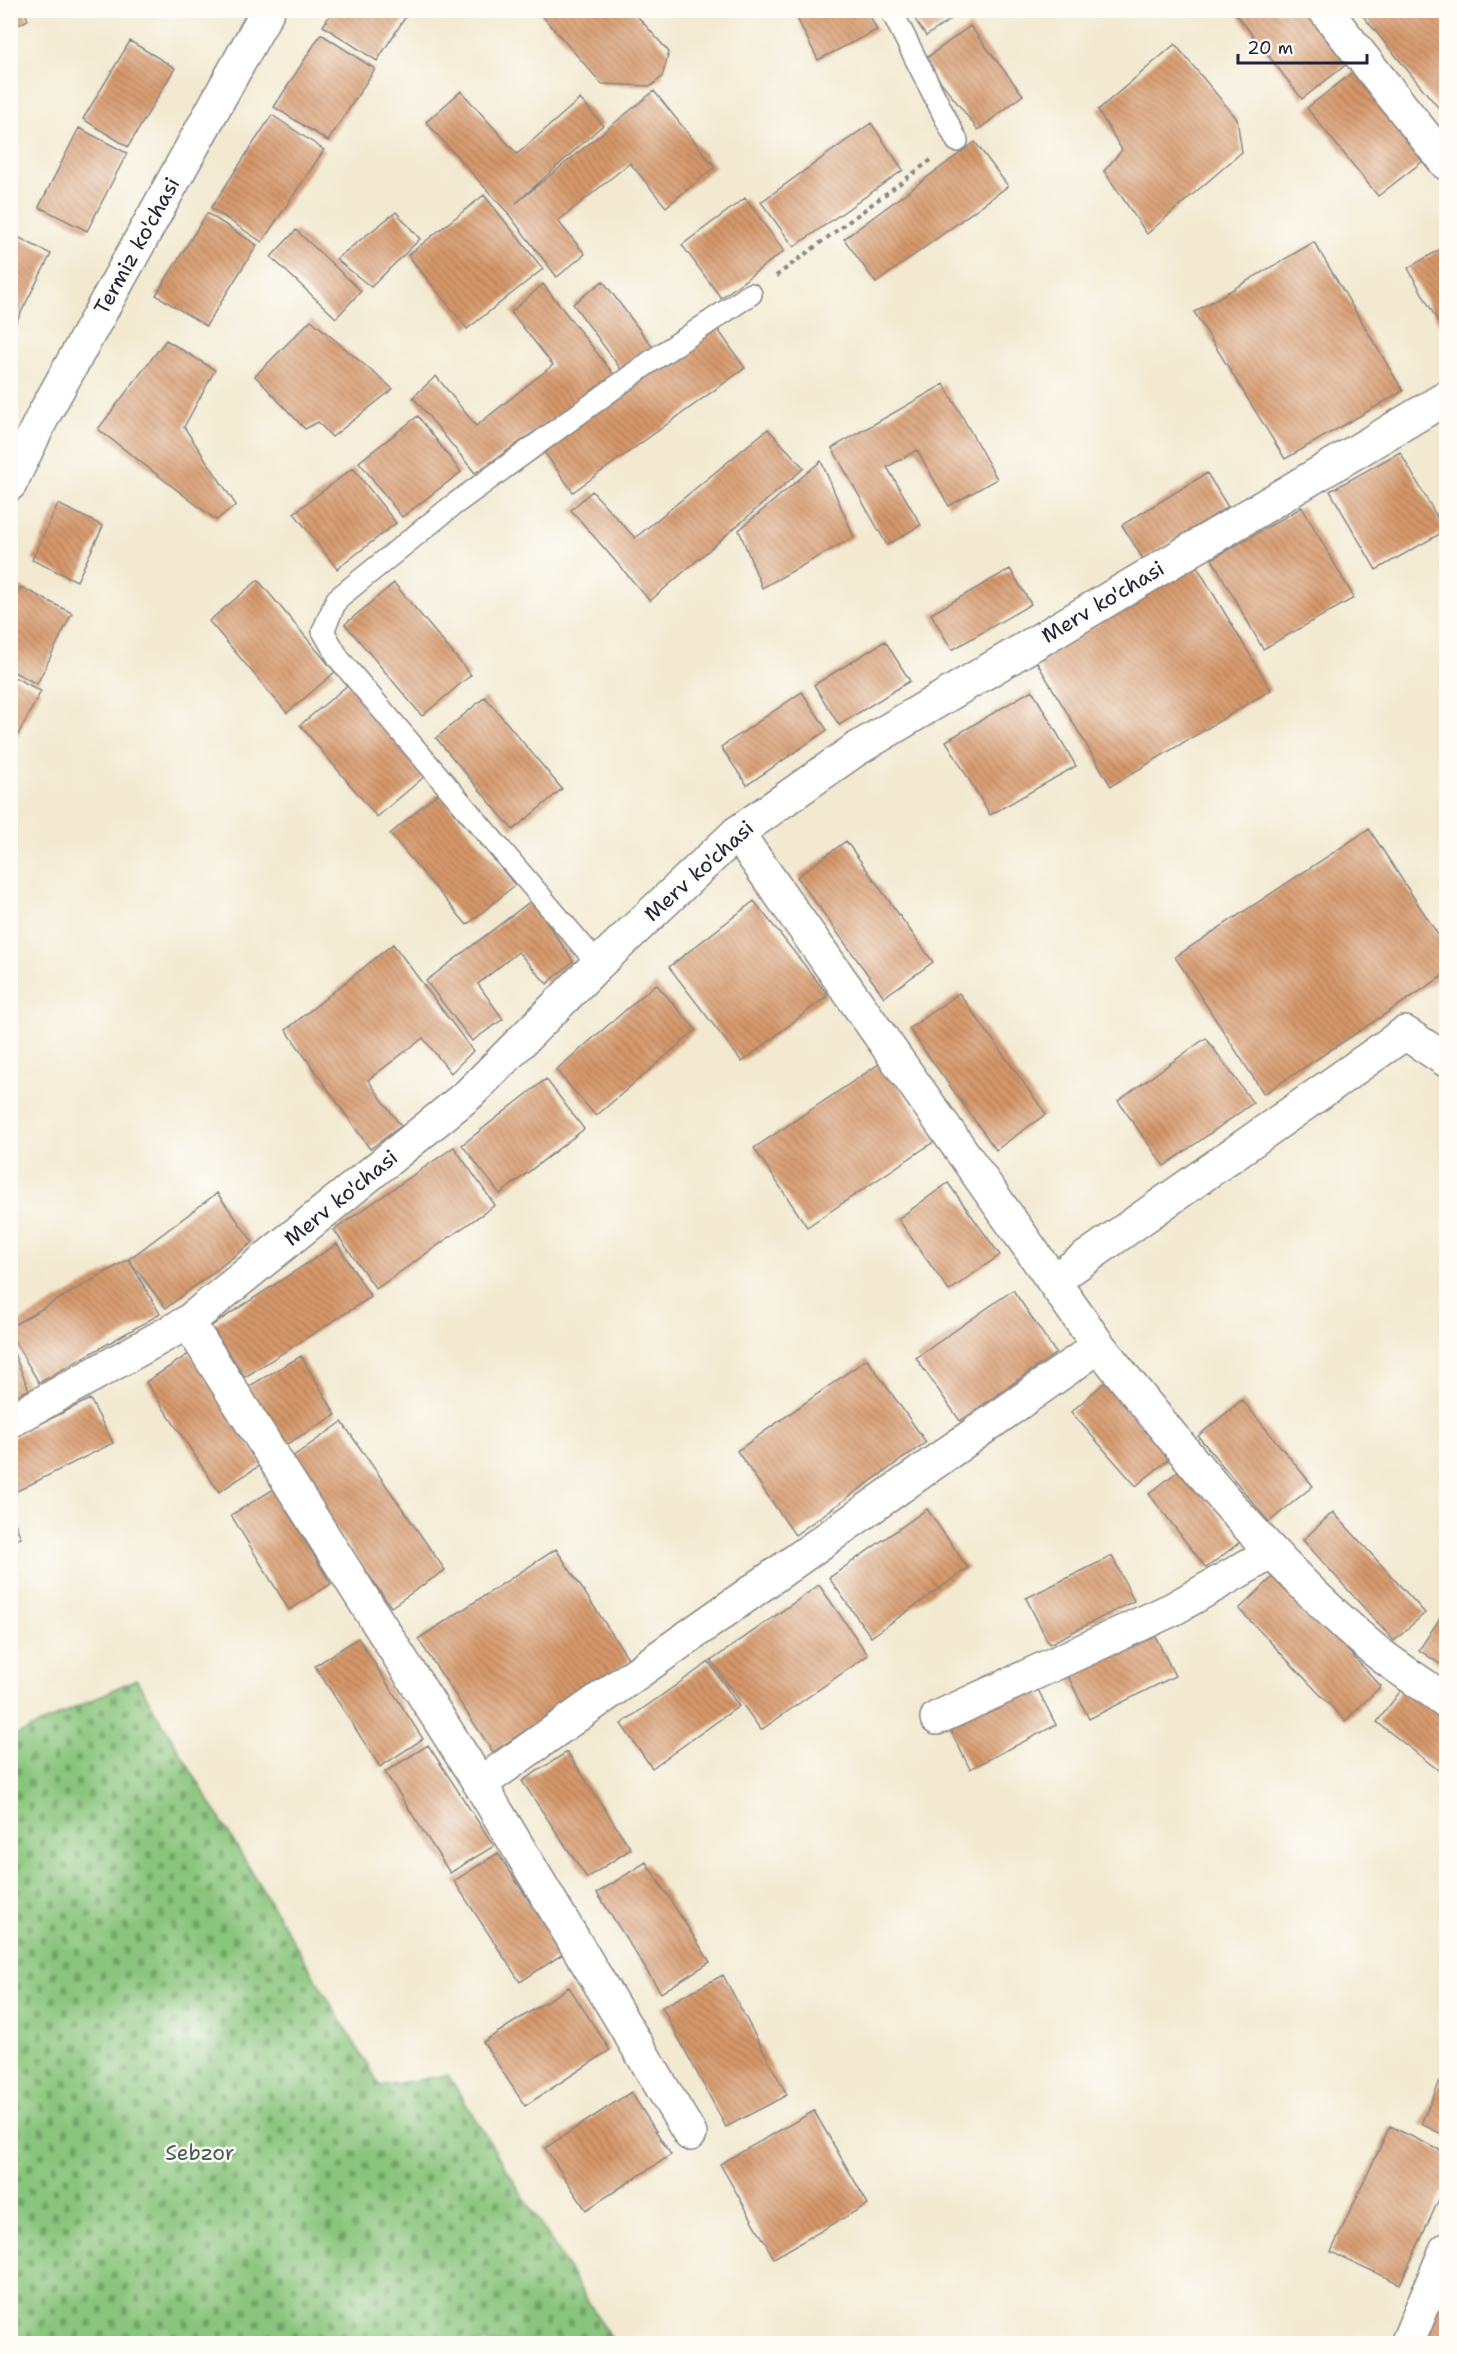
<svg xmlns="http://www.w3.org/2000/svg" width="1457" height="2354" font-family="'Shantell Sans',sans-serif">
  <style>
    .cemetery { fill: url(#cemetery-stones); stroke: #56745b; stroke-width: 1.5 }
    .building { fill: url(#building-back-hatch) }
    .lines { fill: none; stroke-linecap: round; stroke-linejoin: round }
    .service-casing { stroke: #8a8686; stroke-width: 24 }
    .minor-casing { stroke: #8a8686; stroke-width: 36 }
    .tertiary-casing { stroke: #8a8686; stroke-width: 36 }
    .secondary-casing { stroke: #8a8686; stroke-width: 36 }
    .path { stroke: #8a8686; stroke-width: 4; stroke-dasharray: 4.5 4.5; stroke-linecap: butt }
    .service { stroke: #fff; stroke-width: 21 }
    .minor { stroke: #fff; stroke-width: 33 }
    .tertiary { stroke: #fff; stroke-width: 33 }
    .secondary { stroke: #fff; stroke-width: 33 }
    .labels { text-anchor: middle; stroke-width: 5; stroke-linejoin: round; paint-order: stroke }
    .street-label { font-size: 21px; fill: #22223b; stroke: #fdfcf7 }
    .park-label { font-size: 21px; fill: #465b51; stroke: #fdfcf7 }
  </style>
  <defs>
    <pattern id="cemetery-stones" width="16" height="16" patternUnits="userSpaceOnUse" patternTransform="scale(1.5)"><rect width="16" height="16" fill="#89c57b"/><path d="M2 7V4a2 2 0 0 1 4 0v3zM10 15v-3a2 2 0 0 1 4 0v3z" fill="#70a066"/></pattern>
    <pattern id="building-back-hatch" width="6" height="6" patternUnits="userSpaceOnUse" patternTransform="scale(1.5)"><rect width="6" height="6" fill="#d69769"/><path d="M-1 5l2 2M0 0l6 6M5-1l2 2" fill="none" stroke="#ad7b58"/></pattern>
  </defs>
  <rect width="100%" height="100%" fill="#fdfcf7"/>
  <filter id="ink" filterUnits="userSpaceOnUse"><feTurbulence type="fractalNoise" baseFrequency=".0167" numOctaves="2"/><feDisplacementMap in="SourceGraphic" scale="12" xChannelSelector="R" yChannelSelector="G"/><feConvolveMatrix kernelMatrix="1 2 1 2 8 2 1 2 1" color-interpolation-filters="sRGB"/></filter>
  <filter id="wash" filterUnits="userSpaceOnUse"><feTurbulence type="fractalNoise" baseFrequency=".008" numOctaves="4" result="noise"/><feDisplacementMap in="SourceGraphic" scale="24" xChannelSelector="R" yChannelSelector="G"/><feGaussianBlur stdDeviation="1.35" result="paint"/><feColorMatrix in="noise" values="0 0 0 0 0 0 0 0 0 0 0 0 0 0 0 0 0 1.4 0 .05"/><feComposite in="paint" operator="in"/></filter>
  <g filter="url(#wash)">
    <rect width="100%" height="100%" fill="#f2e9d0"/>
    <!-- cemetery -->
    <path class="cemetery" d="M 136,1679 L 380,2086 L 448,2075 L 614,2343 L 11,2343 L 11,1738 Z"/>
    <g id="blocks">
      <!-- building -->
      <path class="building" d="M 10,10 L 24,10 L 28,20 L 10,29 Z
        M 333,10 L 410,10 L 377,61 L 323,26 Z
        M 537,10 L 632,10 L 669,52 L 662,77 L 651,86 L 602,84 Z
        M 793,10 L 867,10 L 877,30 L 818,60 Z
        M 909,10 L 965,10 L 926,36 Z
        M 1233,10 L 1321,10 L 1357,56 L 1302,99 Z
        M 1358,10 L 1437,10 L 1446,22 L 1446,117 Z
        M 970,26 L 1023,95 L 978,130 L 924,60 Z
        M 321,34 L 375,69 L 328,141 L 274,107 Z
        M 130,41 L 175,68 L 128,147 L 83,119 Z
        M 1175,44 L 1237,119 L 1242,152 L 1147,234 L 1104,171 L 1122,150 L 1098,110 Z
        M 1362,65 L 1432,154 L 1378,196 L 1307,108 Z
        M 461,91 L 517,154 L 580,99 L 603,125 L 515,204 L 654,91 L 715,167 L 666,207 L 630,163 L 558,221 L 585,254 L 557,277 L 506,211 L 426,122 Z
        M 272,115 L 324,150 L 262,242 L 211,208 Z
        M 871,123 L 903,170 L 794,247 L 761,202 Z
        M 79,128 L 127,153 L 87,231 L 39,207 Z
        M 975,142 L 1008,186 L 876,283 L 844,239 Z
        M 484,195 L 543,269 L 467,329 L 408,255 Z
        M 745,198 L 784,251 L 721,298 L 682,245 Z
        M 396,212 L 420,239 L 371,287 L 336,259 Z
        M 207,213 L 257,245 L 206,326 L 156,295 Z
        M 296,230 L 361,291 L 336,318 L 271,257 Z
        M 10,233 L 51,254 L 10,334 Z
        M 1314,242 L 1403,391 L 1285,459 L 1194,312 Z
        M 1446,246 L 1446,336 L 1408,268 Z
        M 603,281 L 654,349 L 623,372 L 573,304 Z
        M 543,284 L 615,376 L 475,473 L 413,397 L 436,376 L 476,426 L 553,365 L 511,312 Z
        M 311,320 L 393,389 L 332,437 L 318,422 L 305,429 L 255,376 Z
        M 714,324 L 745,368 L 573,492 L 542,449 Z
        M 166,340 L 215,370 L 184,427 L 236,505 L 216,520 L 98,429 Z
        M 944,384 L 997,479 L 949,506 L 917,450 L 887,467 L 921,525 L 887,545 L 832,448 Z
        M 418,416 L 461,472 L 402,517 L 359,462 Z
        M 768,429 L 804,468 L 650,601 L 571,510 L 592,491 L 635,538 Z
        M 1400,452 L 1445,531 L 1376,570 L 1330,491 Z
        M 821,461 L 854,537 L 762,588 L 739,530 Z
        M 353,468 L 396,523 L 337,569 L 294,513 Z
        M 1207,473 L 1228,507 L 1143,559 L 1122,525 Z
        M 58,504 L 103,526 L 77,581 L 32,560 Z
        M 1302,507 L 1354,598 L 1263,649 L 1212,559 Z
        M 1196,565 L 1271,690 L 1111,786 L 1036,661 Z
        M 1010,569 L 1031,604 L 952,650 L 931,614 Z
        M 258,580 L 335,672 L 287,713 L 209,621 Z
        M 394,583 L 471,675 L 422,716 L 345,624 Z
        M 21,587 L 72,613 L 37,684 L 10,670 L 10,607 Z
        M 885,641 L 910,681 L 839,725 L 814,685 Z
        M 10,675 L 41,691 L 10,750 Z
        M 349,684 L 425,776 L 377,817 L 300,725 Z
        M 1032,690 L 1076,766 L 990,815 L 946,741 Z
        M 802,692 L 827,730 L 747,785 L 721,747 Z
        M 485,697 L 562,789 L 513,830 L 436,738 Z
        M 438,793 L 515,885 L 467,925 L 390,834 Z
        M 1369,829 L 1446,947 L 1446,974 L 1264,1094 L 1175,957 Z
        M 846,841 L 933,962 L 884,997 L 797,877 Z
        M 532,900 L 573,961 L 547,984 L 518,952 L 478,984 L 503,1019 L 472,1041 L 426,981 Z
        M 754,901 L 828,995 L 742,1062 L 669,967 Z
        M 393,944 L 473,1051 L 451,1073 L 423,1038 L 368,1080 L 401,1126 L 370,1149 L 286,1030 Z
        M 656,984 L 696,1030 L 596,1116 L 556,1070 Z
        M 959,993 L 1046,1114 L 996,1150 L 909,1029 Z
        M 1206,1038 L 1253,1103 L 1164,1166 L 1118,1101 Z
        M 882,1062 L 935,1141 L 807,1227 L 754,1148 Z
        M 546,1079 L 584,1129 L 500,1194 L 462,1145 Z
        M 454,1147 L 495,1205 L 376,1289 L 334,1230 Z
        M 948,1183 L 1000,1255 L 949,1291 L 898,1219 Z
        M 217,1193 L 253,1242 L 166,1308 L 129,1260 L 160,1314 L 39,1383 L 10,1334 L 10,1327 L 129,1259 Z
        M 337,1244 L 371,1297 L 245,1377 L 211,1326 Z
        M 1013,1290 L 1056,1353 L 960,1421 L 916,1358 Z
        M 11,1346 L 29,1390 L 11,1397 Z
        M 190,1353 L 262,1464 L 219,1492 L 146,1382 Z
        M 301,1356 L 336,1415 L 282,1447 L 246,1388 Z
        M 867,1359 L 926,1442 L 795,1535 L 737,1451 Z
        M 1105,1382 L 1170,1458 L 1136,1486 L 1071,1412 Z
        M 90,1399 L 113,1443 L 15,1492 L 10,1483 L 10,1439 Z
        M 1242,1400 L 1313,1486 L 1269,1522 L 1198,1436 Z
        M 342,1422 L 445,1570 L 391,1607 L 288,1460 Z
        M 1182,1468 L 1240,1542 L 1206,1568 L 1149,1494 Z
        M 274,1489 L 331,1584 L 289,1610 L 231,1515 Z
        M 927,1509 L 968,1568 L 871,1637 L 829,1578 Z
        M 10,1511 L 21,1538 L 10,1542 Z
        M 1333,1512 L 1425,1613 L 1394,1641 L 1303,1540 Z
        M 556,1549 L 630,1661 L 493,1752 L 418,1639 Z
        M 1112,1556 L 1134,1601 L 1049,1644 L 1026,1598 Z
        M 1276,1574 L 1381,1686 L 1345,1721 L 1239,1609 Z
        M 819,1585 L 868,1655 L 761,1730 L 711,1661 Z
        M 1446,1609 L 1446,1668 L 1419,1650 Z
        M 1152,1630 L 1175,1676 L 1089,1719 L 1066,1672 Z
        M 358,1638 L 423,1739 L 380,1767 L 315,1666 Z
        M 709,1662 L 739,1706 L 652,1768 L 621,1724 Z
        M 1033,1680 L 1056,1725 L 970,1769 L 947,1723 Z
        M 1405,1685 L 1446,1717 L 1446,1776 L 1377,1722 Z
        M 428,1745 L 494,1846 L 450,1873 L 385,1772 Z
        M 567,1752 L 631,1849 L 587,1878 L 522,1781 Z
        M 498,1853 L 563,1954 L 520,1982 L 454,1881 Z
        M 646,1862 L 710,1962 L 661,1993 L 597,1893 Z
        M 723,1975 L 787,2095 L 726,2127 L 662,2007 Z
        M 569,1987 L 610,2050 L 525,2106 L 483,2042 Z
        M 1446,2068 L 1446,2136 L 1421,2124 Z
        M 631,2092 L 671,2155 L 586,2210 L 545,2148 Z
        M 814,2111 L 868,2204 L 774,2258 L 720,2164 Z
        M 1390,2126 L 1446,2153 L 1446,2184 L 1400,2284 L 1331,2252 Z
        M 1446,2287 L 1446,2344 L 1423,2344 Z"/>
    </g>
  </g>
  <g filter="url(#ink)">
    <use href="#blocks" fill-opacity="0" stroke="#8a8686" stroke-width="1.5"/>
    <g class="lines">
      <!-- service casing -->
      <g class="service-casing">
        <path id="service" d="M 891,10 L 957,141
          M 598,964 L 339,659 L 323,631 L 337,599 L 452,506 L 650,362 L 751,294"/>
      </g>
      <!-- minor casing -->
      <g class="minor-casing">
        <path id="minor" d="M 1325,10 L 1446,163
          M 1053,1281 L 1405,1033 L 1446,1060
          M 188,1322 L 480,1784 L 690,2134
          M 1099,1346 C 1184,1452 1268,1560 1372,1648 C 1395,1667 1422,1683 1446,1701
          M 937,1718 L 1173,1609 L 1272,1552
          M 480,1784 L 1099,1346 L 737,833
          M 1407,2344 L 1446,2250"/>
      </g>
      <!-- tertiary casing -->
      <g class="tertiary-casing">
        <path id="tertiary" d="M 10,1421 L 188,1322 L 210,1304 L 469,1094 L 598,964 L 737,833 L 855,750 L 1446,398"/>
      </g>
      <!-- secondary casing -->
      <g class="secondary-casing">
        <path id="secondary" d="M 10,484 L 43,416 L 268,10"/>
      </g>
      <!-- path -->
      <path class="path" d="M 776,276 L 931,160"/>
      <!-- service -->
      <use href="#service" class="service"/>
      <!-- minor -->
      <use href="#minor" class="minor"/>
      <!-- tertiary -->
      <use href="#tertiary" class="tertiary"/>
      <!-- secondary -->
      <use href="#secondary" class="secondary"/>
    </g>
  </g>
  <g class="labels">
    <!-- street labels -->
    <g class="street-label">
      <text transform="translate(137 246) rotate(-61)" y="7">Termiz ko'chasi</text>
      <text transform="translate(1103 602) rotate(-31)" y="7">Merv ko'chasi</text>
      <text transform="translate(699 871) rotate(-42)" y="7">Merv ko'chasi</text>
      <text transform="translate(341 1198) rotate(-39)" y="7">Merv ko'chasi</text>
    </g>
    <!-- park labels -->
    <g class="park-label">
      <text x="200" y="2160">Sebzor</text>
    </g>
  </g>
  <!-- margin -->
  <rect width="1457" height="2354" fill="none" stroke="#fdfcf7" stroke-width="36"/>
  <!-- scale -->
  <path d="M1238 54v9h129v-9" fill="none" stroke="#22223b" stroke-width="3"/>
  <text x="1247" y="54" font-size="18" fill="#22223b" stroke="#fdfcf7" stroke-width="4.5" paint-order="stroke">20 m</text>
</svg>
